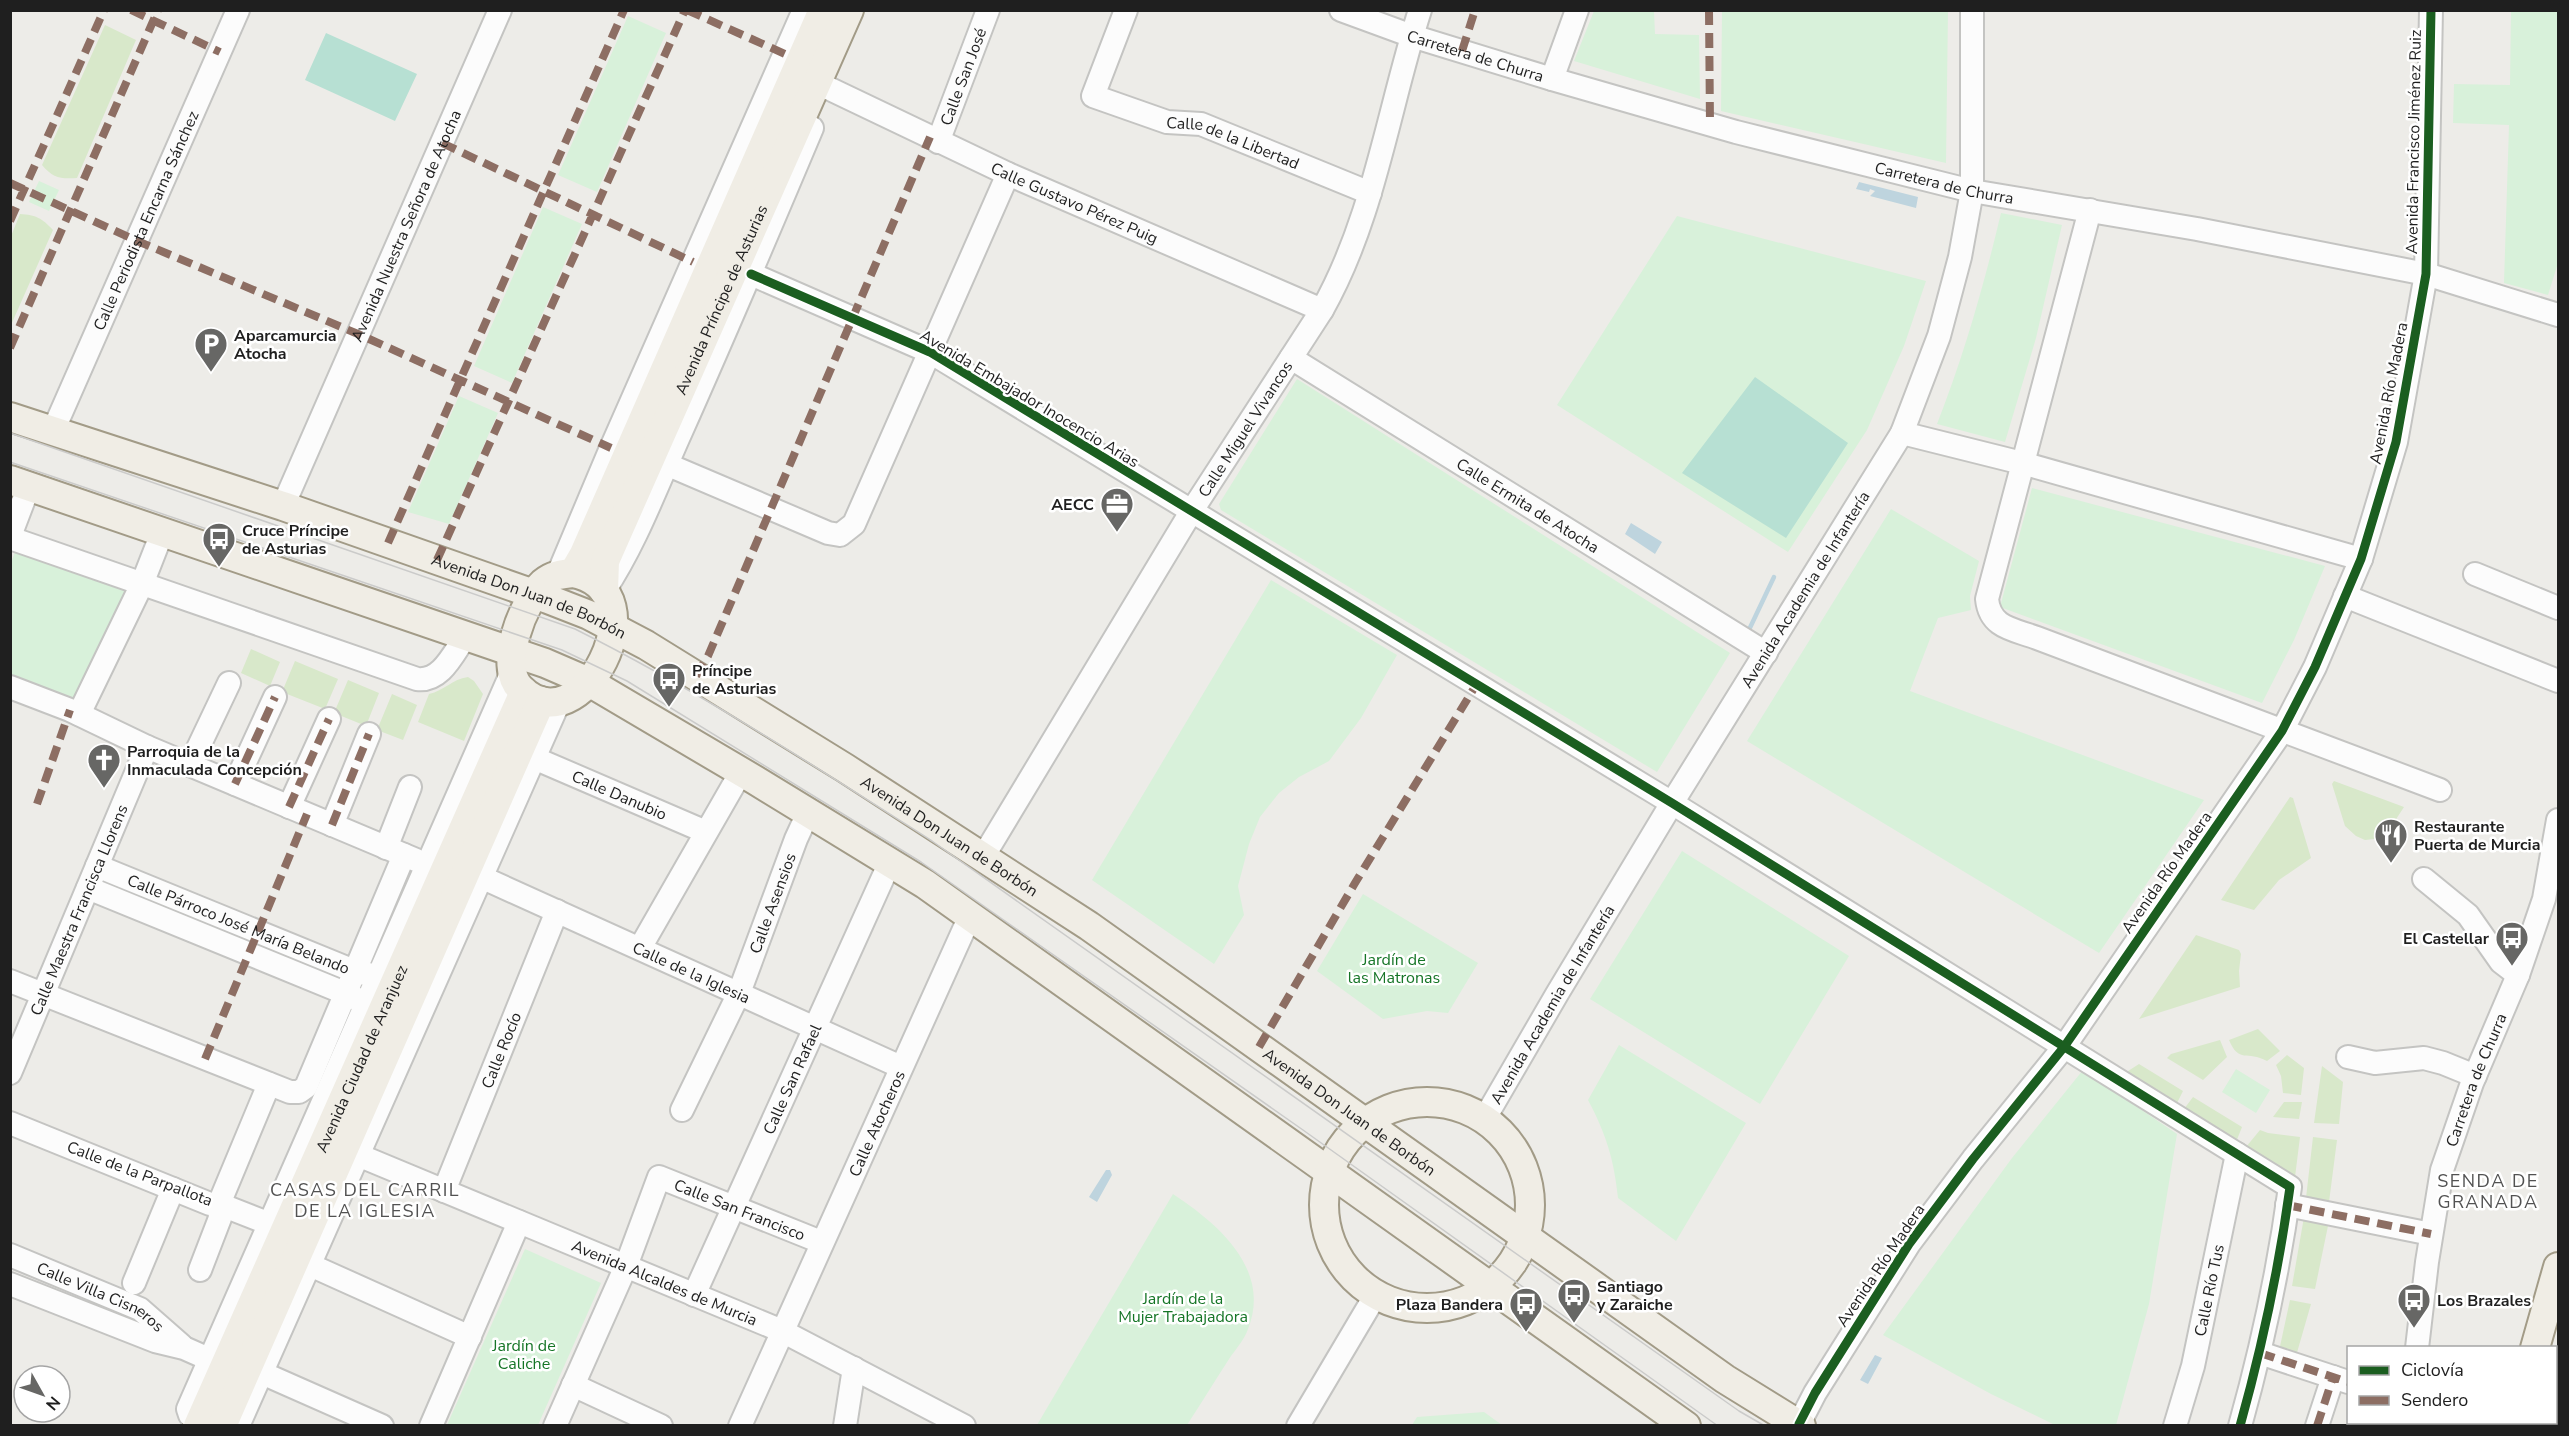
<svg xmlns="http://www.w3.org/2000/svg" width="2569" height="1436" font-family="'Nunito Sans',sans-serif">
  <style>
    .grass { fill: #d8e8ca }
    .park { fill: #d8f1da }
    .pitch { fill: #b7e0d3 }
    .water { fill: #bed4de }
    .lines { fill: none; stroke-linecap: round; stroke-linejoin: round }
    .stream { stroke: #bed4de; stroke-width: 4.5 }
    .minor-casing { stroke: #c4c4c2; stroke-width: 26 }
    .major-casing { stroke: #a29b87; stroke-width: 32 }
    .minor { stroke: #fcfcfc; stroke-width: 22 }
    .major { stroke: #f0ede5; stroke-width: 28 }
    .tram { stroke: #cbcbca; stroke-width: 1.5 }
    .quiet { stroke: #8d6e63; stroke-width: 8; stroke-dasharray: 15 8; stroke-linecap: butt }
    .cycleway-casing { stroke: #fff; stroke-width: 13 }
    .cycleway { stroke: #1b5e20; stroke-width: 9 }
    .labels { text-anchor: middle; stroke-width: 5; stroke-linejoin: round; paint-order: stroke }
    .street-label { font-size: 16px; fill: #1f1f1f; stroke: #fff }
    .poi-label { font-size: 16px; font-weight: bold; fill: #1f1f1f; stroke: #fff; text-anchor: start }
    .park-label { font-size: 16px; fill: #157526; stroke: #fff }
    .neighbourhood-label { font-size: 18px; letter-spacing: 1.5px; fill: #525252; stroke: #fff }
  </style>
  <rect width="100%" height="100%" fill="#edece8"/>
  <!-- grass -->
  <path class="grass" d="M 105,25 L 136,40 L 77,178 C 60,179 53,178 42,165 Z
    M 20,214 C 36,215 42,218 53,230 L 11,325 L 11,236 Z
    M 251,649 L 280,662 L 270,686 L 241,673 Z
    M 295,661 L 338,679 L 325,709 L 282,692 Z
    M 468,677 L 474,681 L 483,694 L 464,741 L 418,722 L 429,694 C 444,691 452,679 468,677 Z
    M 348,680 L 379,693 L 366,726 L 334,713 Z
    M 392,694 L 417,705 L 403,740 L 377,730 Z
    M 2334,781 L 2404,807 L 2387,833 L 2374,839 L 2365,840 L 2356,836 L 2345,826 L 2332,784 Z
    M 2290,797 L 2293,798 L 2311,858 L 2279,880 L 2254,910 L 2221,900 Z
    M 2196,935 L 2239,950 L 2241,954 L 2239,971 L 2240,987 L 2139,1019 Z
    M 2258,1029 L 2280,1051 L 2267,1061 C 2247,1050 2239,1064 2229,1040 Z
    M 2220,1040 L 2227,1057 L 2203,1080 L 2167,1058 L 2171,1054 Z
    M 2287,1055 L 2304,1068 L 2301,1095 L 2283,1093 L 2281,1076 L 2276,1065 Z
    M 2139,1064 L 2183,1091 L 2176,1105 L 2125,1073 Z
    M 2322,1066 L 2343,1082 L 2339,1124 L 2314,1123 Z
    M 2193,1097 L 2242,1127 L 2236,1142 L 2184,1109 Z
    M 2284,1102 L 2302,1102 L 2299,1119 L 2273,1117 Z
    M 2260,1130 L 2268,1133 L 2300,1137 L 2295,1177 L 2246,1147 Z
    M 2313,1137 L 2337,1140 L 2329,1202 L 2306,1198 Z
    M 2304,1217 L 2329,1221 L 2315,1289 L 2292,1286 Z
    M 2290,1300 L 2311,1304 L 2296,1356 L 2279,1351 Z"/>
  <!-- park -->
  <path class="park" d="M 1594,11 L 1654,11 L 1655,34 L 1699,35 L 1700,99 L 1574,61 Z
    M 1722,11 L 1948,11 L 1946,163 L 1721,111 Z
    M 2511,11 L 2558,11 L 2558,263 L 2548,295 L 2504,283 L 2509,125 L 2453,123 L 2454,84 L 2510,85 Z
    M 628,16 L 666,33 L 597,192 L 558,175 Z
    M 39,181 L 59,190 L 49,211 L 29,202 Z
    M 543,207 L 582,224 L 512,383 L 474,366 Z
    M 2001,213 L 2062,225 L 2036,338 L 2005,442 L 1937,424 C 1964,355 1984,285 2001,213 Z
    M 1677,216 L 1926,281 L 1904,346 L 1867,430 L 1788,552 L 1557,405 Z
    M 1297,379 L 1730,653 L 1657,772 L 1221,510 L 1219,504 Z
    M 459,396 L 498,413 L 449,524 L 408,512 Z
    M 2032,488 L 2325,566 L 2294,640 L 2262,703 L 2000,607 Z
    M 1891,509 L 1979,561 L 1970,596 L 1971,610 L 1938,618 L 1910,691 L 2204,800 L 2099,953 L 1747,741 Z
    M 16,550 L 131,589 L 75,701 L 11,676 L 10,565 Z
    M 1271,580 L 1397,655 L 1361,718 L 1329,761 L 1299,777 L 1279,793 L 1260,817 L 1249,844 L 1238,886 L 1244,915 L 1214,964 L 1092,880 Z
    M 1682,851 L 1849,956 L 1760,1104 L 1590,999 Z
    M 1363,894 L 1478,963 L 1448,1013 L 1427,1011 L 1383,1019 L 1317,971 Z
    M 1619,1045 L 1746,1123 L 1676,1241 L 1618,1198 C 1614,1159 1606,1134 1588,1100 Z
    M 2236,1069 L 2270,1090 L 2256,1113 L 2222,1092 Z
    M 2083,1070 L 2177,1134 L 2149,1304 L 2116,1425 L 2055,1425 L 1991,1394 L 1883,1335 L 2012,1158 Z
    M 1173,1194 C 1217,1223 1272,1269 1248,1329 C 1245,1338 1237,1348 1231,1356 C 1216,1379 1202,1402 1187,1425 L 1037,1425 Z
    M 525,1249 L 601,1283 L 538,1425 L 447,1425 Z
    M 1484,1412 L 1502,1425 L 1412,1425 L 1417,1417 Z"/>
  <!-- pitch -->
  <path class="pitch" d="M 326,33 L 417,74 L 395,121 L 305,80 Z
    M 1755,377 L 1848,443 L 1786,538 L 1682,473 Z"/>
  <!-- water -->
  <path class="water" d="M 1859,182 L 1918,197 L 1916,208 L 1870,196 L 1875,191 L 1870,189 L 1869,192 L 1856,189 Z
    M 1631,523 L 1662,542 L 1655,554 L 1625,534 Z
    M 1106,1170 L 1110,1170 L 1112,1175 L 1097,1202 L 1089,1197 Z
    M 1875,1355 L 1882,1358 L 1868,1384 L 1860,1380 Z"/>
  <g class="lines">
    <!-- stream -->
    <path class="stream" d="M 1747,634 L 1774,577"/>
    <!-- minor casing -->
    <g class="minor-casing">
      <g id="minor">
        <path id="s1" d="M 1126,10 L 1093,96 L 1167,122 L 1201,124 L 1370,193"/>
        <path id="s2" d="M 1341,10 L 1412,36 L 1552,79 L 1736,132 L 1972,191 L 2197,229 L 2426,274 L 2558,315"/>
        <path d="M 1552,79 L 1577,10"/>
        <path id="s3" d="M 828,88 L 1008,174 L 1322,310"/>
        <path id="s4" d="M 938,142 L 988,10"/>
        <path d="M 2090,210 L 1987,599 C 1990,628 2013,629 2037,638 L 2440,790"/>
        <path d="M 751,274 L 930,352 L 1672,803 L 2290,1187 C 2279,1268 2262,1347 2240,1426"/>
        <path id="s5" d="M 1291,358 L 1766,653"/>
        <path id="s6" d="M 53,431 L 238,10"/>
        <path d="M 1902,433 L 2022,463 L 2361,559"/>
        <path d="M 666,464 L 828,533 L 840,535 L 854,524 L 1008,174"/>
        <path id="s7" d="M 283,506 L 500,10"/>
        <path d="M 10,536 L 29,486"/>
        <path d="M 10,538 L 417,679 C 441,682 453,654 465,637"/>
        <path d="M 558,574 L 611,448 L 804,10"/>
        <path d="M 2475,574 L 2558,608"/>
        <path d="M 604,591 C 636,543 657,485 681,432 C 726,331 769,230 812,128"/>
        <path d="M 2345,596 L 2558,681"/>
        <path d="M 10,687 L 70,710 L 147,747 L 416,860"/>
        <path d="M 79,714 L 142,584 L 162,533"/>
        <path id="s8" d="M 534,758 L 706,832"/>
        <path d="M 190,765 L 229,683"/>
        <path d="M 235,784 L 275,697"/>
        <path d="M 289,807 L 329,719"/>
        <path d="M 332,825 L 369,734"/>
        <path d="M 386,848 L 410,787"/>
        <path id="s9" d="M 983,857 L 1191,512 L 1322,310 C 1374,218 1388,110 1420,10"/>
        <path id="s10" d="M 97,866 L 359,973 L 368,974"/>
        <path id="s11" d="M 481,877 L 901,1067"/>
        <path d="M 2424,879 L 2468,915 L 2501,962 L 2518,975"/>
        <path d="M 88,888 L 352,996 L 358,1000"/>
        <path d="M 640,948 L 741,772"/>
        <path d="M 10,981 L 290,1092 L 299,1092 L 306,1087 L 404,855"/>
        <path d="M 2348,1057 L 2375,1063 L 2424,1058 L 2443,1063 L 2475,1076"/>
        <path id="s12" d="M 10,1073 L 147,747"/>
        <path id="s13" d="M 682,1110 L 739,993 L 796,839 L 808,813"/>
        <path id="s14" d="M 1485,1118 L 1557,994 L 1672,803 L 1902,433 L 1939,336 L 1960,257 L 1972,191 L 1972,10"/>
        <path d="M 10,1123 L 210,1204 L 219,1204 L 270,1224"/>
        <path id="s15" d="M 358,1155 L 782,1331 L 964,1426"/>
        <path id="s16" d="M 444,1191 L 557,911"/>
        <path d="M 2287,1205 L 2431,1234"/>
        <path id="s17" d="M 10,1255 L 140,1309 L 181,1345"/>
        <path d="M 310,1265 L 470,1337"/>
        <path d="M 200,1270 L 220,1218 L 219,1204 L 269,1084"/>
        <path d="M 134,1283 L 173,1189"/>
        <path d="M 10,1284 L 155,1341 L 184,1348 L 211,1360 L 262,1373 L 382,1426"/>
        <path id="s18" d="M 694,1295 L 890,862"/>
        <path id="s19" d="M 2417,1348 L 2427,1262 L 2442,1170 L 2472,1083 L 2518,975 L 2544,899 L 2558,820"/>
        <path d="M 2260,1353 L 2348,1382"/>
        <path d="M 573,1385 L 661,1426"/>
        <path d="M 1799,1424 L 1815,1393 L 1909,1244 L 1973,1159 L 2064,1047 L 2282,731 L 2315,667 L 2361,559 L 2396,442 L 2426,274 L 2431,10"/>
        <path d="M 212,1426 L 190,1415 L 188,1409 L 511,674"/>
        <path d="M 238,1426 L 559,702"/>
        <path d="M 431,1426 L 519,1222"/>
        <path id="s20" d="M 555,1426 L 626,1266 L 659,1177 L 821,1242"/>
        <path id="s21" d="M 740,1426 L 970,916"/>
        <path d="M 845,1426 L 854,1368"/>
        <path d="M 1298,1426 L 1375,1296"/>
        <path id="s22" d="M 2175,1426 L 2193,1366 L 2237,1154"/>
        <path d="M 2317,1426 L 2333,1377"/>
        <path d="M 2397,1426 L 2398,1422"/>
      </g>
    </g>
    <!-- major casing -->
    <g class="major-casing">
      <g id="major">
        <path id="s23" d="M 10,417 L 283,506 L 548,599 L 589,615 L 646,645 L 845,768 L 1089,926 L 1725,1379 L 1801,1426"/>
        <path d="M 10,480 L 545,663 L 589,682 L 755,780 L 925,884 L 1686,1426"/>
        <path d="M 573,573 L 584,554 L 823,10"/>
        <path d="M 573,573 C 664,590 580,751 520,688 C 498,666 523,602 543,583 C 552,575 562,574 573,573 Z"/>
        <path id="s24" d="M 604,591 L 605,561 L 849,10"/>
        <circle cx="1427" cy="1205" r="103"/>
        <path d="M 2535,1348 L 2558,1267"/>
        <path id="s25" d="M 198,1426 L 524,692"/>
        <path d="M 222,1426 L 541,701"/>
        <path d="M 2511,1426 L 2512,1422"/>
        <path d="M 2556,1426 L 2558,1419"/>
      </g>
    </g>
    <!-- minor -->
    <use href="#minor" class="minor"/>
    <!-- major -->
    <use href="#major" class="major"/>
    <!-- tram -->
    <path class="tram" d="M 10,433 L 575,629 C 699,691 816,767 932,841 L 1739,1411 L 1765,1426
      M 10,462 L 562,650 L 627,681 L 921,862 L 1303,1130 L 1718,1426"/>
    <!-- quiet -->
    <path class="quiet" d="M 131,10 L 220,52
      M 687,10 L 785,54
      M 1709,10 L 1710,125
      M 1462,51 L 1475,10
      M 442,143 L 693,262
      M 10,183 L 135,240 L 358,334 L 611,448
      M 10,221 L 104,10
      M 10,348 L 158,10
      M 388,543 L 624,10
      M 437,560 L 685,10
      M 696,676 L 708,656 L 930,137
      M 235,784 L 275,697
      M 37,804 L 70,710
      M 289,807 L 329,719
      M 332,825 L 369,734
      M 1259,1047 L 1355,883 L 1476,685
      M 205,1059 L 307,814
      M 2287,1205 L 2431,1234
      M 2260,1353 L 2348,1382
      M 2317,1426 L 2333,1377"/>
    <!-- cycleway casing -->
    <g class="cycleway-casing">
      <path id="cycleway" d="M 751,274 L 930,352 L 1672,803 L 2290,1187 C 2279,1268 2262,1347 2240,1426
        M 1799,1424 L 1815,1393 L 1909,1244 L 1973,1159 L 2064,1047 L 2282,731 L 2315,667 L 2361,559 L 2396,442 L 2426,274 L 2431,10"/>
    </g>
    <!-- cycleway -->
    <use href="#cycleway" class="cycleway"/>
  </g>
  <!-- icons -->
  <defs>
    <g id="parking-pin" transform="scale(1.725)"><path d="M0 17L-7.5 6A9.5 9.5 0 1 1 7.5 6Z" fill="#676765" stroke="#fff"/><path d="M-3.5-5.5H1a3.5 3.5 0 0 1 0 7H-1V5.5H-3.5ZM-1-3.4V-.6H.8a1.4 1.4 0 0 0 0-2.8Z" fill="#fff"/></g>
    <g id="office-pin" transform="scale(1.725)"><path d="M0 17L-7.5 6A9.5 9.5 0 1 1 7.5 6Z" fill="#676765" stroke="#fff"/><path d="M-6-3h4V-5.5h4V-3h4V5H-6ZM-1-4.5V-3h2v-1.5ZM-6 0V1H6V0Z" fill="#fff"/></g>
    <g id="bus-pin" transform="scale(1.725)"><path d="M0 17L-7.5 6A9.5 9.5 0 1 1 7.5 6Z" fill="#676765" stroke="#fff"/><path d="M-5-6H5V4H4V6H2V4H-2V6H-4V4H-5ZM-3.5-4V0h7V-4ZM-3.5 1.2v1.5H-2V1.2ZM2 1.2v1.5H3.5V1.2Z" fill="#fff"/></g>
    <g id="church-pin" transform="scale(1.725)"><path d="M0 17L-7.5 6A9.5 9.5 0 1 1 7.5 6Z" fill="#676765" stroke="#fff"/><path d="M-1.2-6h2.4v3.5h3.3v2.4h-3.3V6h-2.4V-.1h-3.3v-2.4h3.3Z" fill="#fff"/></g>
    <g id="restaurant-pin" transform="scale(1.725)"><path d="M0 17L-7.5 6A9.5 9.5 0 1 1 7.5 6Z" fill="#676765" stroke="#fff"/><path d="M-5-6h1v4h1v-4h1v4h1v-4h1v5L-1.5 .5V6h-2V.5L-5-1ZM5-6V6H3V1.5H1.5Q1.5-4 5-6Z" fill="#fff"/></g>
  </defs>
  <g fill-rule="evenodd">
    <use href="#parking-pin" x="211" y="344"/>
    <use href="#office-pin" x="1117" y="504"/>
    <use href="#bus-pin" x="219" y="539"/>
    <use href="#bus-pin" x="669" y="679"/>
    <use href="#church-pin" x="104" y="760"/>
    <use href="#restaurant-pin" x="2391" y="835"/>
    <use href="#bus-pin" x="2512" y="938"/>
    <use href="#bus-pin" x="1574" y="1295"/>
    <use href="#bus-pin" x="2414" y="1300"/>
    <use href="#bus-pin" x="1526" y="1304"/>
  </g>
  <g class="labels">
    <!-- street labels -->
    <g class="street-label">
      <text dy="6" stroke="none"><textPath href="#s2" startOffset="142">Carretera de Churra</textPath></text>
      <text dy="6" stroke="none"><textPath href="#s4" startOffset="70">Calle San José</textPath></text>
      <text transform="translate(2413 142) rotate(-89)" y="6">Avenida Francisco Jiménez Ruiz</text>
      <text dy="6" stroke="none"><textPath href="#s1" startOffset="240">Calle de la Libertad</textPath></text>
      <text dy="6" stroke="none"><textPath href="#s2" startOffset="628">Carretera de Churra</textPath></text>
      <text dy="6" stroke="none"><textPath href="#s3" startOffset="272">Calle Gustavo Pérez Puig</textPath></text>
      <text dy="6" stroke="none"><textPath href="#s6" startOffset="230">Calle Periodista Encarna Sánchez</textPath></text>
      <text dy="6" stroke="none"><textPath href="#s7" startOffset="306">Avenida Nuestra Señora de Atocha</textPath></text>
      <text dy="6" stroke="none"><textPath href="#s24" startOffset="316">Avenida Príncipe de Asturias</textPath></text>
      <text transform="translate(2388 393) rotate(-79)" y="6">Avenida Río Madera</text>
      <text transform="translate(1030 398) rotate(31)" y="6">Avenida Embajador Inocencio Arias</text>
      <text dy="6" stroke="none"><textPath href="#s9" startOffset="502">Calle Miguel Vivancos</textPath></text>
      <text dy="6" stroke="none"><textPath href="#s5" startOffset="279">Calle Ermita de Atocha</textPath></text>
      <text dy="6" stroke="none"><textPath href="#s14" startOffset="618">Avenida Academia de Infantería</textPath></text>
      <text dy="6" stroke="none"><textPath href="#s23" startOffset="549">Avenida Don Juan de Borbón</textPath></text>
      <text dy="6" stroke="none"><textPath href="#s8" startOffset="93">Calle Danubio</textPath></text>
      <text dy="6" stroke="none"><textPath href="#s23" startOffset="1035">Avenida Don Juan de Borbón</textPath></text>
      <text transform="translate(2166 872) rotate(-55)" y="6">Avenida Río Madera</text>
      <text dy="6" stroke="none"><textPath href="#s13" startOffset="226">Calle Asensios</textPath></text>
      <text dy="6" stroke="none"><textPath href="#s12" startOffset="177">Calle Maestra Francisca Llorens</textPath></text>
      <text dy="6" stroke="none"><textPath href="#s10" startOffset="153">Calle Párroco José María Belando</textPath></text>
      <text dy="6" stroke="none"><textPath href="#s11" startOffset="231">Calle de la Iglesia</textPath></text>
      <text dy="6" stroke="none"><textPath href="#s14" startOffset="132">Avenida Academia de Infantería</textPath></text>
      <text dy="6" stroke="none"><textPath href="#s16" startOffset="152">Calle Rocío</textPath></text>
      <text dy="6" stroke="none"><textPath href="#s25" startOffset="402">Avenida Ciudad de Aranjuez</textPath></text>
      <text dy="6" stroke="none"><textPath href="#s18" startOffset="237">Calle San Rafael</textPath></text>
      <text dy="6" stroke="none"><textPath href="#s19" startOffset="276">Carretera de Churra</textPath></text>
      <text dy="6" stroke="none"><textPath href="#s23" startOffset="1521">Avenida Don Juan de Borbón</textPath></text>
      <text dy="6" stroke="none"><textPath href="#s21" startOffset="332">Calle Atocheros</textPath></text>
      <text transform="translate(140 1173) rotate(21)" y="6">Calle de la Parpallota</text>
      <text dy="6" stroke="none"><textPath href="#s20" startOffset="357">Calle San Francisco</textPath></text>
      <text transform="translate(1880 1265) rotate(-56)" y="6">Avenida Río Madera</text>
      <text dy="6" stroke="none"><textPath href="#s15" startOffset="332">Avenida Alcaldes de Murcia</textPath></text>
      <text dy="6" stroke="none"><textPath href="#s22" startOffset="140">Calle Río Tus</textPath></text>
      <text dy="6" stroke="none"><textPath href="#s17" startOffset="100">Calle Villa Cisneros</textPath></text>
    </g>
    <!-- poi labels -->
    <g class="poi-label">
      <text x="234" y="341">Aparcamurcia<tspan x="234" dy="18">Atocha</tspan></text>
      <text x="1094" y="510" text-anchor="end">AECC</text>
      <text x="242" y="536">Cruce Príncipe<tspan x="242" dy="18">de Asturias</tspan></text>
      <text x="692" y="676">Príncipe<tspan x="692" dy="18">de Asturias</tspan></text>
      <text x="127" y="757">Parroquia de la<tspan x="127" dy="18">Inmaculada Concepción</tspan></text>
      <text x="2414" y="832">Restaurante<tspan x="2414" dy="18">Puerta de Murcia</tspan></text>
      <text x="2489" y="944" text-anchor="end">El Castellar</text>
      <text x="1597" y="1292">Santiago<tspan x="1597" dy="18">y Zaraiche</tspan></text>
      <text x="2437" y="1306">Los Brazales</text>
      <text x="1503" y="1310" text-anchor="end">Plaza Bandera</text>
    </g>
    <!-- park labels -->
    <g class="park-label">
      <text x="1394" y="965">Jardín de<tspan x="1394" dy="18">las Matronas</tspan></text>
      <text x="1183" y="1304">Jardín de la<tspan x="1183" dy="18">Mujer Trabajadora</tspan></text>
      <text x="524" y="1351">Jardín de<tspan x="524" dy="18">Caliche</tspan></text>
    </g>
    <!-- neighbourhood labels -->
    <g class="neighbourhood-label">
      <text x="2488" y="1187">SENDA DE<tspan x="2488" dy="21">GRANADA</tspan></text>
      <text x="365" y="1196">CASAS DEL CARRIL<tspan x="365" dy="21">DE LA IGLESIA</tspan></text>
    </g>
  </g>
  <!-- border -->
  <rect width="2569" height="1436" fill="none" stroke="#1f1f1f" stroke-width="24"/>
  <!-- legend -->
  <rect x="2347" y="1346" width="210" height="78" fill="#ffffff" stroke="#a5a5a5" stroke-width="1.5"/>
  <rect x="2359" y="1366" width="30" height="9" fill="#1b5e20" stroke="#a5a5a5" stroke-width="1.5"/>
  <text x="2401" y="1376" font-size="18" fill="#1f1f1f">Ciclovía</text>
  <rect x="2359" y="1396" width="30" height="9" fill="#8d6e63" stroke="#a5a5a5" stroke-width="1.5"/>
  <text x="2401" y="1406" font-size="18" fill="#1f1f1f">Sendero</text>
  <!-- north arrow -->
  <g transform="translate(42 1394) rotate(130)"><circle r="28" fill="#ffffff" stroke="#a5a5a5" stroke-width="1.5"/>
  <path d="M0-4.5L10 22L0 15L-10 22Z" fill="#676765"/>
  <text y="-9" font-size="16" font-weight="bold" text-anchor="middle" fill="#1f1f1f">N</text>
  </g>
</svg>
